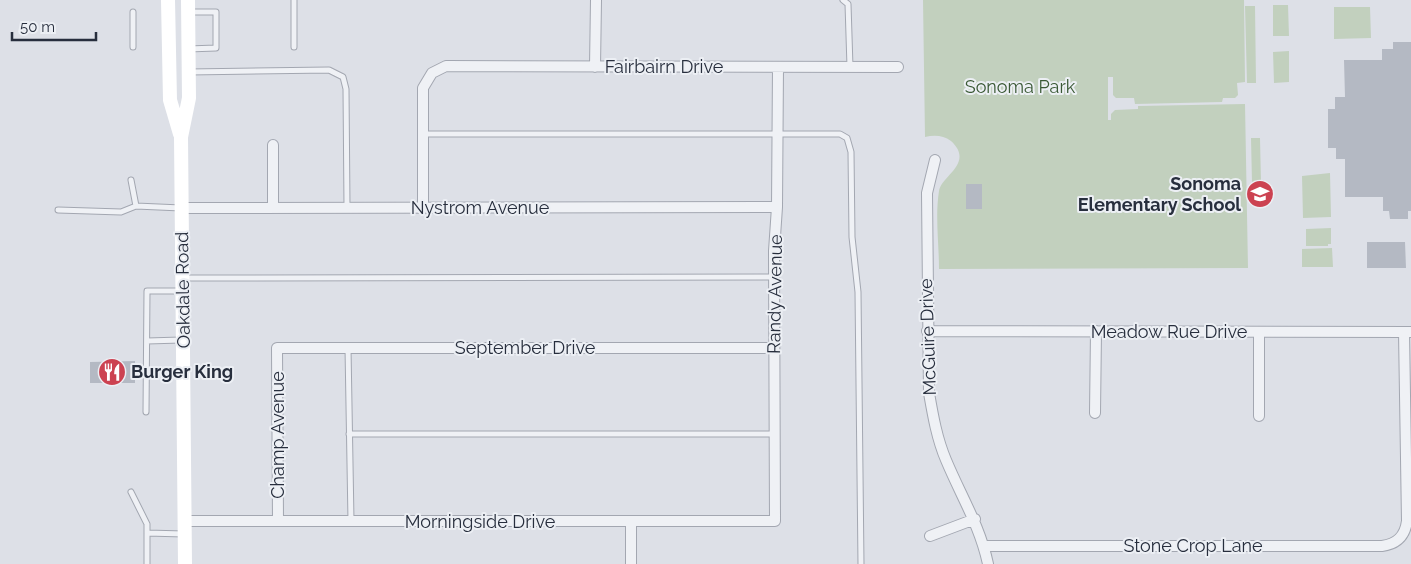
<svg xmlns="http://www.w3.org/2000/svg" width="1411" height="564" font-family="Raleway,sans-serif">
  <style>
    .green { fill: #c2d0be }
    .building { fill: #b4b9c3 }
    .lines { fill: none; stroke-linecap: round; stroke-linejoin: round }
    .service-casing { stroke: #a3a7b1; stroke-width: 7 }
    .minor-casing { stroke: #a3a7b1; stroke-width: 12 }
    .service { stroke: #eff1f5; stroke-width: 5 }
    .minor { stroke: #eff1f5; stroke-width: 10 }
    .secondary { stroke: #fff; stroke-width: 14 }
    .labels { text-anchor: middle; stroke-width: 4; stroke-linejoin: round; paint-order: stroke }
    .street-label { font-size: 18px; fill: #272e3d; stroke: #eceff4 }
    .park-label { font-size: 18px; fill: #395834; stroke: #eceff4 }
    .poi-label { font-size: 18px; font-weight: bold; fill: #272e3d; stroke: #eceff4; text-anchor: end }
  </style>
  <rect width="100%" height="100%" fill="#dde0e7"/>
  <!-- green -->
  <path class="green" d="M 923,0 L 1244,0 L 1245,82 L 1237,83 L 1238,95 L 1235,98 L 1223,98 L 1222,102 L 1135,104 L 1134,98 L 1116,98 L 1113,95 L 1113,77 L 1108,77 L 1108,120 L 1111,120 L 1111,114 L 1115,110 L 1138,109 L 1138,106 L 1245,104 L 1248,268 L 939,269 C 939,244 935,216 939,191 C 941,176 975,163 951,141 C 943,135 934,135 925,137 Z
    M 1273,5 L 1288,5 L 1289,36 L 1273,36 Z
    M 1245,6 L 1255,6 L 1256,83 L 1247,83 Z
    M 1334,7 L 1370,7 L 1371,38 L 1334,39 Z
    M 1289,51 L 1289,82 L 1274,83 L 1273,52 Z
    M 1251,138 L 1260,138 L 1261,183 L 1252,183 Z
    M 1330,173 L 1331,217 L 1303,218 L 1302,176 Z
    M 1331,228 L 1331,244 L 1328,244 L 1328,246 L 1306,246 L 1306,229 Z
    M 1332,248 L 1333,267 L 1302,267 L 1302,249 Z"/>
  <!-- building -->
  <path class="building" d="M 1393,42 L 1411,42 L 1411,211 L 1408,211 L 1408,219 L 1390,219 L 1389,211 L 1383,211 L 1383,197 L 1345,197 L 1345,159 L 1336,159 L 1336,148 L 1328,148 L 1328,109 L 1335,109 L 1335,97 L 1345,97 L 1344,60 L 1382,60 L 1382,49 L 1393,49 Z
    M 966,184 L 982,184 L 982,209 L 966,209 Z
    M 1367,242 L 1405,242 L 1406,268 L 1367,268 Z
    M 135,361 L 135,383 L 90,383 L 90,362 Z"/>
  <g class="lines">
    <!-- service casing -->
    <g class="service-casing">
      <path id="service" d="M 294,0 L 294,47
        M 843,0 L 848,4 L 850,67
        M 188,12 L 216,12 L 216,48 L 188,49
        M 133,47 L 133,12
        M 189,72 L 329,70 L 343,77 L 346,89 L 347,207
        M 423,134 L 840,134 L 847,138 L 851,152 L 852,237 L 858,292 L 861,564
        M 131,180 L 136,206
        M 58,210 L 121,212 L 136,206 L 181,208
        M 184,278 L 774,277
        M 147,341 L 181,340
        M 348,348 L 351,521
        M 146,412 L 147,291 L 181,291
        M 349,434 L 774,434
        M 131,492 L 147,524 L 147,564
        M 147,533 L 184,534"/>
    </g>
    <!-- minor casing -->
    <g class="minor-casing">
      <path id="minor" d="M 595,67 L 596,0
        M 935,160 L 927,193 L 929,393 C 933,416 937,439 946,460 C 961,496 980,526 988,564
        M 273,207 L 273,145
        M 182,208 L 777,207
        M 423,208 L 423,88 L 432,73 L 446,66 L 898,67
        M 927,331 L 1411,332
        M 1259,332 L 1259,416
        M 1095,413 L 1096,331
        M 185,521 L 775,521 L 774,251 L 777,207 L 778,67
        M 278,521 L 277,348 L 774,348
        M 631,522 L 631,564
        M 930,536 L 975,519
        M 984,546 L 1382,546 C 1397,544 1405,536 1407,521 L 1404,332"/>
    </g>
    <!-- service -->
    <use href="#service" class="service"/>
    <!-- minor -->
    <use href="#minor" class="minor"/>
    <!-- secondary -->
    <path class="secondary" d="M 168,0 L 170,100 L 180,134
      M 185,564 L 181,137 L 189,98 L 188,0"/>
  </g>
  <!-- icons -->
  <defs>
    <g id="school-disc" transform="scale(1.4375)"><circle r="9.5" fill="#cc4251" stroke="#eceff4"/><path d="M0-5L7-2L0 1L-7-2ZM-4 1L0 2.5L4 1V4Q0 6-4 4Z" fill="#fff"/></g>
    <g id="restaurant-disc" transform="scale(1.4375)"><circle r="9.5" fill="#cc4251" stroke="#eceff4"/><path d="M-5-6h1v4h1v-4h1v4h1v-4h1v5L-1.5 .5V6h-2V.5L-5-1ZM5-6V6H3V1.5H1.5Q1.5-4 5-6Z" fill="#fff"/></g>
  </defs>
  <g fill-rule="evenodd">
    <use href="#school-disc" x="1260" y="194"/>
    <use href="#restaurant-disc" x="112" y="372"/>
  </g>
  <g class="labels">
    <!-- street labels -->
    <g class="street-label">
      <text x="664" y="73">Fairbairn Drive</text>
      <text x="480" y="214">Nystrom Avenue</text>
      <text transform="translate(183 290) rotate(-91)" y="6">Oakdale Road</text>
      <text transform="translate(775 294) rotate(-89)" y="6">Randy Avenue</text>
      <text x="1169" y="338">Meadow Rue Drive</text>
      <text transform="translate(928 337) rotate(-92)" y="6">McGuire Drive</text>
      <text x="525" y="354">September Drive</text>
      <text transform="translate(278 435) rotate(-90)" y="6">Champ Avenue</text>
      <text x="480" y="528">Morningside Drive</text>
      <text x="1193" y="552">Stone Crop Lane</text>
    </g>
    <!-- park labels -->
    <g class="park-label">
      <text x="1020" y="93">Sonoma Park</text>
    </g>
    <!-- poi labels -->
    <g class="poi-label">
      <text x="1241" y="190">Sonoma<tspan x="1241" dy="21">Elementary School</tspan></text>
      <text x="131" y="378" text-anchor="start">Burger King</text>
    </g>
  </g>
  <!-- scale -->
  <path d="M12 32v8h84v-8" fill="none" stroke="#272e3d" stroke-width="2.5"/>
  <text x="20" y="32" font-size="15" fill="#272e3d" stroke="#eceff4" stroke-width="4" paint-order="stroke">50 m</text>
</svg>
